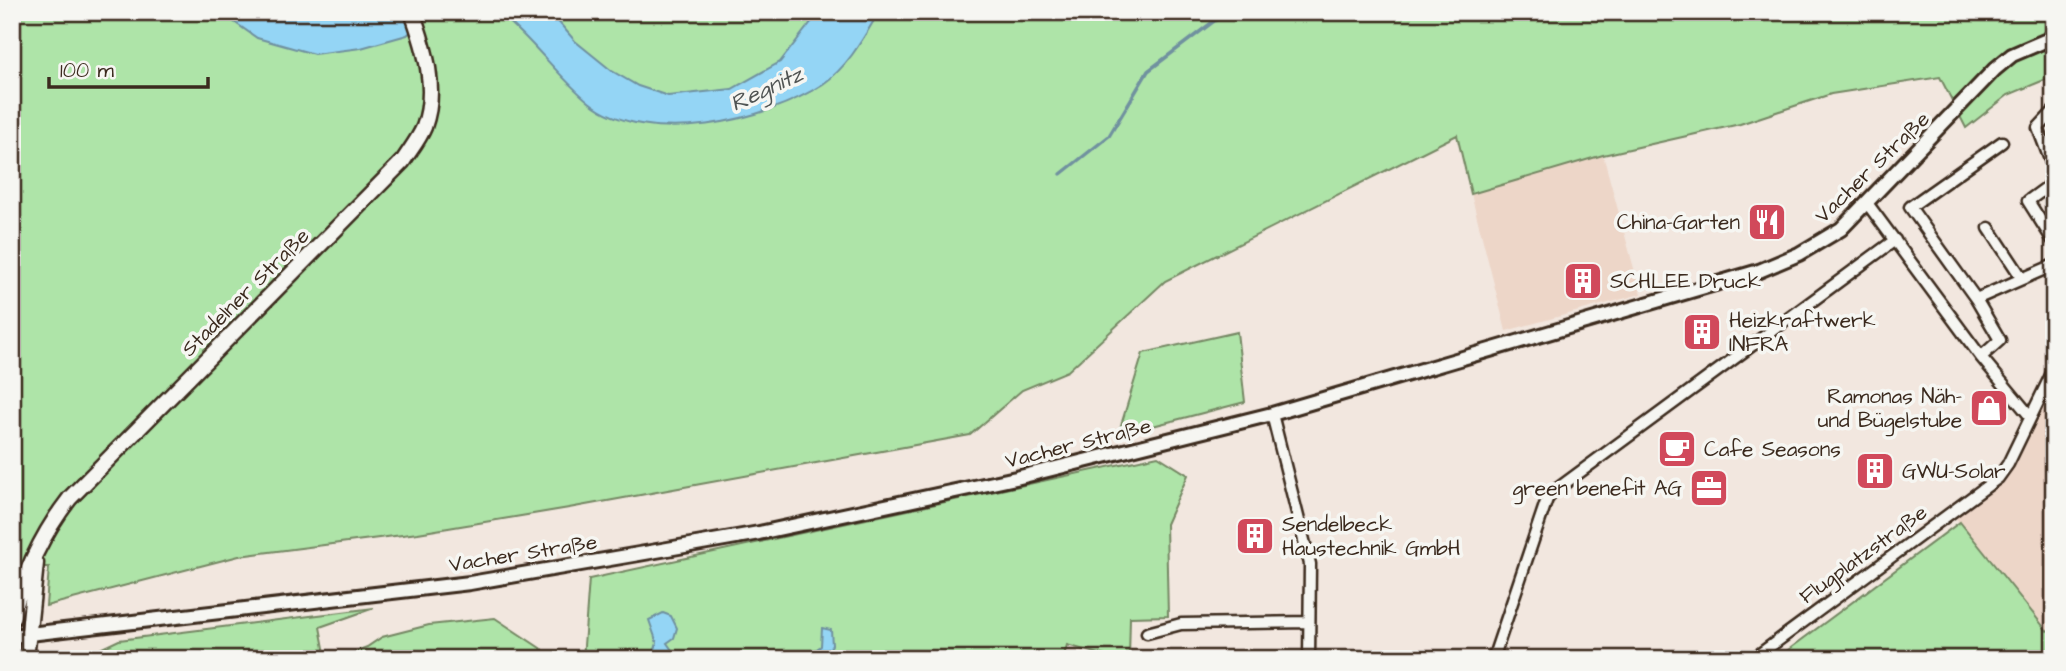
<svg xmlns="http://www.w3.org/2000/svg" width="2066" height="671" font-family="'Architects Daughter',sans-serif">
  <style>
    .built { fill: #edd6c8 }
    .green { fill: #aee4a8; stroke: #748763; stroke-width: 2 }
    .water { fill: #94d5f5; stroke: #70919f; stroke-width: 2 }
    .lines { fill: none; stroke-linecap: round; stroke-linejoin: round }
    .stream { stroke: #70919f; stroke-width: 3.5 }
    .minor-casing { stroke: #3b2a1e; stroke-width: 15 }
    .tertiary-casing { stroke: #3b2a1e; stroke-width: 18 }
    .secondary-casing { stroke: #3b2a1e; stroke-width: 19 }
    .minor { stroke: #f6f6f2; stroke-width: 10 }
    .tertiary { stroke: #f6f6f2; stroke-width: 12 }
    .secondary { stroke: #f6f6f2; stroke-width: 14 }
    .labels { text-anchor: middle; stroke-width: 7; stroke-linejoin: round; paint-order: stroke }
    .street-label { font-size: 21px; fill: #3b2a1e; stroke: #f6f6f2 }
    .poi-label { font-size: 21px; fill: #3b2a1e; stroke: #f6f6f2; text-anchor: start }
    .water-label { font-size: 23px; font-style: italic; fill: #515554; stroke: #f6f6f2 }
  </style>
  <rect width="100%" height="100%" fill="#f2e7df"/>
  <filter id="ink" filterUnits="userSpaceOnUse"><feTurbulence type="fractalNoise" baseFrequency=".0143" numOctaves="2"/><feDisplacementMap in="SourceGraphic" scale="14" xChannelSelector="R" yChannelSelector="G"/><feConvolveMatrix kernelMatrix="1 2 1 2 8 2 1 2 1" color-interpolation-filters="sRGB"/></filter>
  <g filter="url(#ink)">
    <!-- built -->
    <path class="built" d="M 1603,155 L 1641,294 L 1506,331 L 1471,194 Z
      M 2054,369 L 2054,626 L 2047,631 L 1951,512 L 1998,478 Z"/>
    <!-- green -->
    <path class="green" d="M 12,12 L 2054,12 L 2054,76 L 2008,95 L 1966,128 L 1940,77 L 1831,94 L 1740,124 L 1603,155 L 1471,194 L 1457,135 L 1165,281 L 1068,371 L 1022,390 L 970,435 L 569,508 L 418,533 L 239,556 L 46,606 L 49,567 L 12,567 Z
      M 1237,332 L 1245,402 L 1118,435 L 1143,353 Z
      M 1158,456 L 1188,475 L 1166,524 L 1168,616 L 1130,617 L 1129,659 L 1116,659 L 1067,645 L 1063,659 L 583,659 L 589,579 Z
      M 1960,522 L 2047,631 L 2054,626 L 2054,659 L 1776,659 Z
      M 374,608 L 320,627 L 326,659 L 79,659 L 119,640 Z
      M 495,618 L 543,650 L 550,659 L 336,659 L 367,647 L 382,637 L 429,625 Z"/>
    <!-- water -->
    <path class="water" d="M 220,12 L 434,12 L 407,35 L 361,48 L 314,54 L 257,38 Z
      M 497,12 L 550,12 L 575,41 L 612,71 L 638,86 L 668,96 L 732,89 L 780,62 L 819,12 L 879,12 C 864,37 848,67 823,84 C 767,121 647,149 589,102 C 556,75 532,38 497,12 Z
      M 663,613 L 671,616 L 677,628 L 674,638 L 667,643 L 674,653 L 673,659 L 652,659 L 657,643 L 649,620 Z
      M 822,628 L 831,630 L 832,645 L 822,659 L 780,659 L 785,651 L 810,654 L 821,646 Z"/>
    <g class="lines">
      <!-- stream -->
      <path class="stream" d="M 1061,174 L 1109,136 L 1148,71 L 1226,12"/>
      <!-- minor casing -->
      <g class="minor-casing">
        <path id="minor" d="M 2054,111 L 2038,128 L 2054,170
          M 2054,182 L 2028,201 L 2054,242
          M 1867,203 L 1981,357 L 2030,416
          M 1989,228 L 2022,278
          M 1976,299 L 2054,265
          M 1981,357 L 2000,340 L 1976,299 L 1910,207 L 2002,142
          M 1272,414 L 1310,564 L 1309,659
          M 1147,633 L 1181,624 L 1309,622
          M 1493,659 L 1547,499 L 1553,492 L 1895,240
          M 1753,659 L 1998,478 L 2008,464 L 2054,369"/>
      </g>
      <!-- tertiary casing -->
      <g class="tertiary-casing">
        <path id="tertiary" d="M 12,636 L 470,583 L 639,554 L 759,533 L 1016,478 L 1272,414 L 1759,271 L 1799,254 L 1841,229 L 1995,69 L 2012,55 L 2054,37"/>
      </g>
      <!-- secondary casing -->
      <g class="secondary-casing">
        <path id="secondary" d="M 12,619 C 23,575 42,534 70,498 L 403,161 C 410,150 419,139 424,127 C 438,89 425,48 412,12
          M 26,659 L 36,563"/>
      </g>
      <!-- minor -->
      <use href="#minor" class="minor"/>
      <!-- tertiary -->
      <use href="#tertiary" class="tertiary"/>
      <!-- secondary -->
      <use href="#secondary" class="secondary"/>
    </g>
  </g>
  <!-- icons -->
  <defs>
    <g id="restaurant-square" transform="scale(2.0125)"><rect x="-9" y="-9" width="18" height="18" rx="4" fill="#d1495b" stroke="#f6f6f2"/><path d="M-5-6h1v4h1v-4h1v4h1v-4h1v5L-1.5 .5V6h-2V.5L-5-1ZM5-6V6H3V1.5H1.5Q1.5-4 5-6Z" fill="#fff"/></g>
    <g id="building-square" transform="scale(2.0125)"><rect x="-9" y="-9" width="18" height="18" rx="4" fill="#d1495b" stroke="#f6f6f2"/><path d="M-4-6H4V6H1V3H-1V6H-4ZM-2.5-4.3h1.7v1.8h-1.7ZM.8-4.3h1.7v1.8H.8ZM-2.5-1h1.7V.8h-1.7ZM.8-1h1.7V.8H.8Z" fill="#fff"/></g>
    <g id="shop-square" transform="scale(2.0125)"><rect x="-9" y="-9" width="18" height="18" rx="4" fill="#d1495b" stroke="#f6f6f2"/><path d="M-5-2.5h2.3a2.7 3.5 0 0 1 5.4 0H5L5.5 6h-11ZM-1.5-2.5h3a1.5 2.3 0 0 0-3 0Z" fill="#fff"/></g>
    <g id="cafe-square" transform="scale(2.0125)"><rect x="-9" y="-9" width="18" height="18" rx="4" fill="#d1495b" stroke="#f6f6f2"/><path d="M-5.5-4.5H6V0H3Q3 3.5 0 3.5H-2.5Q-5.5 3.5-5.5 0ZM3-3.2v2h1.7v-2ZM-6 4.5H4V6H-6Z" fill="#fff"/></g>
    <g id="office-square" transform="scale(2.0125)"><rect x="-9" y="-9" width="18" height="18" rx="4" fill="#d1495b" stroke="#f6f6f2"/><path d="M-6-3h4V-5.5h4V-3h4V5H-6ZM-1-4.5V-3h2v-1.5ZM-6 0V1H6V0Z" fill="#fff"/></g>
  </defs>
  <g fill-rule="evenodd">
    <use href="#restaurant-square" x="1767" y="222"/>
    <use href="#building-square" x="1583" y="281"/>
    <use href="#building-square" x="1702" y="332"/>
    <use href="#shop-square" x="1989" y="408"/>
    <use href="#cafe-square" x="1677" y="449"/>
    <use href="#building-square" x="1875" y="471"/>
    <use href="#office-square" x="1709" y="488"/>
    <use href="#building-square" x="1255" y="536"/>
  </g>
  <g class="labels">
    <!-- street labels -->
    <g class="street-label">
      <text transform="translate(1872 167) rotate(-44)" y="7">Vacher Straße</text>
      <text transform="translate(245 292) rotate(-45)" y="7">Stadelner Straße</text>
      <text transform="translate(1078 443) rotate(-14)" y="7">Vacher Straße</text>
      <text transform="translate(523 553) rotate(-9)" y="7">Vacher Straße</text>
      <text transform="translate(1863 554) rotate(-36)" y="7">Flugplatzstraße</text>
    </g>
    <!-- poi labels -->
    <g class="poi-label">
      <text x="1740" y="229" text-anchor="end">China-Garten</text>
      <text x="1610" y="288">SCHLEE Druck</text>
      <text x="1729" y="327">Heizkraftwerk<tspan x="1729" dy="24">INFRA</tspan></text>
      <text x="1962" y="403" text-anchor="end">Ramonas Näh-<tspan x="1962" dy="24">und Bügelstube</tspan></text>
      <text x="1704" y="456">Cafe Seasons</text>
      <text x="1902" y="478">GWU-Solar</text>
      <text x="1682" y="495" text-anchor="end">green benefit AG</text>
      <text x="1282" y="531">Sendelbeck<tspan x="1282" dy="24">Haustechnik GmbH</tspan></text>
    </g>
    <!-- water labels -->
    <g class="water-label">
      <text transform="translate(766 88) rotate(-25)" y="8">Regnitz</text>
    </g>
  </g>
  <!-- margin -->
  <rect width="2066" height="671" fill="none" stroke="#f6f6f2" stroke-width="42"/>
  <rect x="21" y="21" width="2024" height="629" fill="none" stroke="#3b2a1e" stroke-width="2.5" filter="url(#ink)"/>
  <!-- scale -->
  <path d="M49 77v10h159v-10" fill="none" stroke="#3b2a1e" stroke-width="3.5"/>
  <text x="60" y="77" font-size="21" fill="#3b2a1e" stroke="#f6f6f2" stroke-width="5" paint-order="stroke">100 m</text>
</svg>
